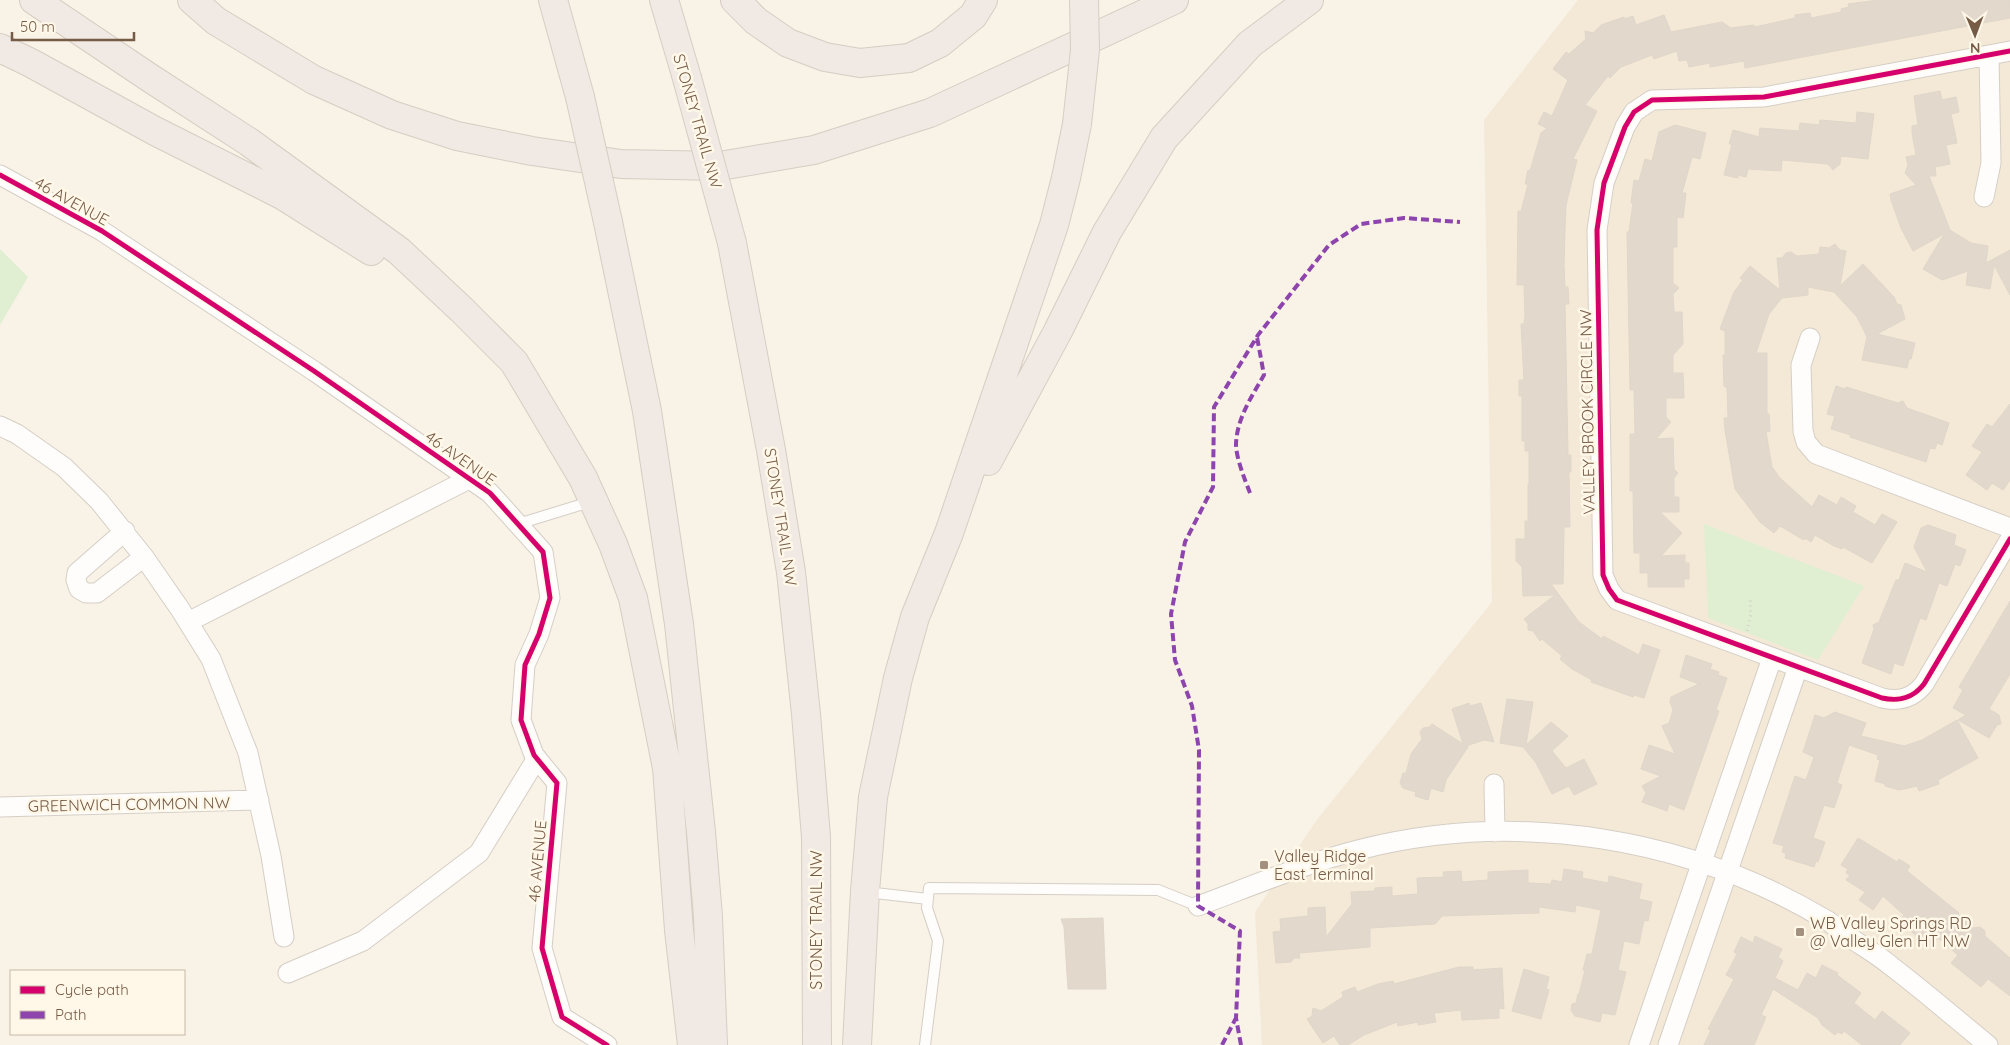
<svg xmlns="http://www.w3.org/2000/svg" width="2010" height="1045" font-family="Quicksand,sans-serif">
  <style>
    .residential { fill: #f4e9d7 }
    .green { fill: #e0efd1 }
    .building { fill: #e2d8cc; stroke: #e0d6c9 }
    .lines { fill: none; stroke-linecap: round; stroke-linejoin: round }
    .service-casing { stroke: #d5cec5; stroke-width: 12 }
    .minor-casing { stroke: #d5cec5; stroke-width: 21 }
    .motorway-casing { stroke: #d6cdc3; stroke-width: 30 }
    .path { stroke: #d8d0c8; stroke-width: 3; stroke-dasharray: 1 4; stroke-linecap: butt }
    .service { stroke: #fefdfb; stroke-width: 10 }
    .minor { stroke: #fefdfb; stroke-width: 19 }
    .motorway { stroke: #f1e9e3; stroke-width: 28 }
    .motorway-bridge-casing { stroke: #d6cdc3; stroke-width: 30; stroke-linecap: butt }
    .motorway-bridge { stroke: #f1e9e3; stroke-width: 28 }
    .quiet { stroke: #8e44ad; stroke-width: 4; stroke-dasharray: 8 4; stroke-linecap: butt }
    .cycleway-casing { stroke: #fff8e9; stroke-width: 8 }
    .cycleway { stroke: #d6006c; stroke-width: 5 }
    .poi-dot { fill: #a4907e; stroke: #fff8e9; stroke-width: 2 }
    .labels { text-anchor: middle; stroke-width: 5; stroke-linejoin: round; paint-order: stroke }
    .street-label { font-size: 16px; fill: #765c46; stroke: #fff8e9 }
    .poi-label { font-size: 16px; fill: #765c46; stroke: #fff8e9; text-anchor: start }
  </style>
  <rect width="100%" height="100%" fill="#f8f2e7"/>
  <!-- residential -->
  <path class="residential" d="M 1578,0 L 2010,0 L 2010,1045 L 1262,1045 L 1255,912 L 1316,821 L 1492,602 L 1484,120 Z"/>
  <!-- green -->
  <path class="green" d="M 0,249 L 28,277 L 0,325 Z
    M 1704,524 L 1864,586 L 1818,660 L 1708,618 Z"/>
  <!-- building -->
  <path class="building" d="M 1878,0 L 2010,0 L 2010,18 L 1745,68 L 1744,61 L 1710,67 L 1710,63 L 1689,67 L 1687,60 L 1679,61 L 1677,51 L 1654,59 L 1652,55 L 1621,67 L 1610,78 L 1608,76 L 1585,105 L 1597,111 L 1573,159 L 1577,160 L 1566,205 L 1565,230 L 1564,266 L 1565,287 L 1568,287 L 1569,304 L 1565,304 L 1568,455 L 1571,455 L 1571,472 L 1569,472 L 1570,527 L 1564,527 L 1563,584 L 1551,584 L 1579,622 L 1602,639 L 1603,636 L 1639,655 L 1643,644 L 1660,650 L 1644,698 L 1634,695 L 1633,697 L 1591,682 L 1592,680 L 1572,669 L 1560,659 L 1562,656 L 1542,639 L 1540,641 L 1533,631 L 1528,630 L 1528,624 L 1524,619 L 1555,595 L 1523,596 L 1522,567 L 1516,561 L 1516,539 L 1525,539 L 1525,521 L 1528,521 L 1528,484 L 1529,484 L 1529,451 L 1525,451 L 1525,441 L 1522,441 L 1522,396 L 1519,396 L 1519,380 L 1524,380 L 1521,324 L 1524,324 L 1525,316 L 1524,285 L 1517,285 L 1518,211 L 1521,211 L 1528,184 L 1525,184 L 1528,170 L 1530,171 L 1541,133 L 1547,128 L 1538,124 L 1544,112 L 1552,116 L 1568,80 L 1553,69 L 1566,52 L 1569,54 L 1586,39 L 1585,31 L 1593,33 L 1601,25 L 1624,17 L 1624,19 L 1633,16 L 1636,25 L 1664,15 L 1671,32 L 1722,22 L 1731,28 L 1754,25 L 1755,27 L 1795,18 L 1795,15 L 1810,13 L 1811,18 L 1841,12 L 1841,9 L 1849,7 L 1848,4 Z
    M 1940,91 L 1942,100 L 1956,97 L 1959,112 L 1951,114 L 1957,143 L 1946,145 L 1950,164 L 1935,167 L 1936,176 L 1929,176 L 1950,230 L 1971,243 L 1988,246 L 1986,263 L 2010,250 L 2010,295 L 1994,265 L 1990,289 L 1966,285 L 1968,271 L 1942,280 L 1923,269 L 1944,234 L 1913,251 L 1901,228 L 1891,200 L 1890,194 L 1916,185 L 1905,173 L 1908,165 L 1906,157 L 1916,155 L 1912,133 L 1912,126 L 1918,125 L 1914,96 Z
    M 1857,112 L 1874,114 L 1868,159 L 1841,156 L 1840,164 L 1833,170 L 1828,164 L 1782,160 L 1781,171 L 1748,169 L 1746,177 L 1738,175 L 1738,178 L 1724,175 L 1732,144 L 1729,144 L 1733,130 L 1759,137 L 1760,128 L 1799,131 L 1800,123 L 1819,125 L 1820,120 L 1856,123 Z
    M 1675,125 L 1706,133 L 1700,159 L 1692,157 L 1682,193 L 1686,193 L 1683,218 L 1677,217 L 1677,247 L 1673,247 L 1673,283 L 1679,288 L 1673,294 L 1674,312 L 1682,312 L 1683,344 L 1673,355 L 1673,373 L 1683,373 L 1684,398 L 1666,398 L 1666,417 L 1671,422 L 1656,439 L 1673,438 L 1674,469 L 1678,473 L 1674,478 L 1674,497 L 1679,497 L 1679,512 L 1660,512 L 1682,533 L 1661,556 L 1685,555 L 1685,563 L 1689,563 L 1689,579 L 1684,579 L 1684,587 L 1648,587 L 1648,573 L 1640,573 L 1640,553 L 1634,553 L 1633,491 L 1630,491 L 1630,434 L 1635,434 L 1634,390 L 1630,390 L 1627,232 L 1629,232 L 1633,203 L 1631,203 L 1634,180 L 1639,181 L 1645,159 L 1652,161 L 1659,132 Z
    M 1835,244 L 1840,250 L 1846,251 L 1840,286 L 1863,264 L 1894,297 L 1897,304 L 1901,305 L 1905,319 L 1877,334 L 1915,343 L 1911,359 L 1909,359 L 1907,368 L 1862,360 L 1867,337 L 1857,317 L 1834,292 L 1808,287 L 1808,295 L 1782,298 L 1769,314 L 1756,353 L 1767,353 L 1767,414 L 1769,414 L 1770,431 L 1766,432 L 1772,467 L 1780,478 L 1812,507 L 1819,495 L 1837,505 L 1841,497 L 1856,506 L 1853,512 L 1875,525 L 1882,514 L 1897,522 L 1872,563 L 1843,547 L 1842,549 L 1834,546 L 1815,535 L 1811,542 L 1805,538 L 1804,540 L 1780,526 L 1774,533 L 1760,522 L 1735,489 L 1725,430 L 1724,418 L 1728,418 L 1727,388 L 1724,386 L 1723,355 L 1725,355 L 1725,331 L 1720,329 L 1734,292 L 1743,280 L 1740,278 L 1750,266 L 1780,290 L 1777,258 L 1782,258 L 1786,253 L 1791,252 L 1797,256 L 1819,254 L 1820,247 L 1829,248 Z
    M 1836,386 L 1845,389 L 1846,387 L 1898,403 L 1903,401 L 1907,408 L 1949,423 L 1942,445 L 1937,443 L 1935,449 L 1930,448 L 1926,462 L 1850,437 L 1851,435 L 1831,429 L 1835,416 L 1827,414 Z
    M 2010,404 L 2010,480 L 2003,490 L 1992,483 L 1987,490 L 1966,475 L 1982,452 L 1972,446 L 1987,424 L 1992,427 Z
    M 1928,525 L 1956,535 L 1954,545 L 1966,550 L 1960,566 L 1955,564 L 1947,586 L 1939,583 L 1926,620 L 1920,618 L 1903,666 L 1894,663 L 1891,674 L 1862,663 L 1874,629 L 1873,625 L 1879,622 L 1896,580 L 1899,580 L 1905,563 L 1927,572 L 1914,547 L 1921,528 Z
    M 2010,601 L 2010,674 L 1989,709 L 1999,715 L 2001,724 L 1997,725 L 1989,738 L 1958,720 L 1966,715 L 1953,708 L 1963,690 L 1959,687 Z
    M 1686,655 L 1712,664 L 1710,669 L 1719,672 L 1718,675 L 1727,678 L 1716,710 L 1719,711 L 1684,810 L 1669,804 L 1667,811 L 1642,802 L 1646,793 L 1642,786 L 1661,776 L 1641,769 L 1649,745 L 1675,754 L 1662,726 L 1669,723 L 1673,710 L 1670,702 L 1671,697 L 1699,684 L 1680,677 Z
    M 1507,699 L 1533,702 L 1526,745 L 1551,722 L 1568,736 L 1552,751 L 1566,768 L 1584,759 L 1597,784 L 1574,795 L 1569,786 L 1552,794 L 1536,763 L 1523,747 L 1500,743 Z
    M 1469,703 L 1470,706 L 1481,703 L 1494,742 L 1484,740 L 1466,746 L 1468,747 L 1446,780 L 1443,792 L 1431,788 L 1428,800 L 1415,796 L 1416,792 L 1403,788 L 1400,783 L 1403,773 L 1406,773 L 1411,754 L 1422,739 L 1420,732 L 1423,728 L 1430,727 L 1432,724 L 1463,744 L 1452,709 Z
    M 1835,712 L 1866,723 L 1861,736 L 1904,746 L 1922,740 L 1957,720 L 1978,758 L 1938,780 L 1939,784 L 1919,791 L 1917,786 L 1899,790 L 1885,786 L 1885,784 L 1875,781 L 1880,760 L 1877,759 L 1878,755 L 1849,745 L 1837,783 L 1842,785 L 1834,808 L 1824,805 L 1813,838 L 1825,842 L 1818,862 L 1816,861 L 1814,867 L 1785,858 L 1786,853 L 1782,852 L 1784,846 L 1773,843 L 1795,776 L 1806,780 L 1814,757 L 1803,752 L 1815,715 L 1824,718 Z
    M 1858,838 L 1897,862 L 1899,859 L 1910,866 L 1907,871 L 1912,875 L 1959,913 L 1958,914 L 1974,928 L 1980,927 L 1985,931 L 1985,936 L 2010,958 L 2010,996 L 1988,979 L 1981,987 L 1951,963 L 1958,955 L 1938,938 L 1931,947 L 1899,922 L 1904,915 L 1883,896 L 1873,910 L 1859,900 L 1865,892 L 1846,880 L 1850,875 L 1846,873 L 1848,869 L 1841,865 Z
    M 1564,869 L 1583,872 L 1582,878 L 1608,883 L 1609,876 L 1642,884 L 1639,899 L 1652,902 L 1648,921 L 1644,920 L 1639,944 L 1624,941 L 1618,970 L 1626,972 L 1615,1015 L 1602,1013 L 1600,1022 L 1575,1016 L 1571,1010 L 1572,1004 L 1576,1003 L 1578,994 L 1579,994 L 1585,970 L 1583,970 L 1587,954 L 1592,954 L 1601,910 L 1576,905 L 1575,912 L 1539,907 L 1539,913 L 1442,916 L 1435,924 L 1370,928 L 1370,947 L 1299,953 L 1300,958 L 1294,958 L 1291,962 L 1276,963 L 1273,932 L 1281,931 L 1280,919 L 1308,916 L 1308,908 L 1325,907 L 1326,937 L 1352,904 L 1351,892 L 1375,891 L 1375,888 L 1392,887 L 1392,896 L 1418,894 L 1417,878 L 1444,877 L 1443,872 L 1461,871 L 1462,882 L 1488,880 L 1488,872 L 1528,870 L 1528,883 L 1551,884 L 1552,880 L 1562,882 Z
    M 1103,918 L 1106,989 L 1068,989 L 1064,927 L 1061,919 Z
    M 1755,936 L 1782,949 L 1778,957 L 1783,961 L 1775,978 L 1798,990 L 1807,973 L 1816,978 L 1822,965 L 1838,973 L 1837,975 L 1861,993 L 1854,1003 L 1875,1020 L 1882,1011 L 1910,1033 L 1900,1045 L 1862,1045 L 1844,1031 L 1842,1034 L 1838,1032 L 1835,1035 L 1822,1025 L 1818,1018 L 1773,989 L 1761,1015 L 1766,1017 L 1754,1045 L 1704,1045 L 1711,1030 L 1708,1029 L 1734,979 L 1726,975 L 1737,954 L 1734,952 L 1741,937 L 1753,943 Z
    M 1459,967 L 1473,967 L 1473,970 L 1502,968 L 1504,1009 L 1499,1008 L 1499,1018 L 1462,1020 L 1461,1010 L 1434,1013 L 1436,1022 L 1418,1025 L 1418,1022 L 1398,1026 L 1397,1022 L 1364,1035 L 1348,1045 L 1340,1045 L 1334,1036 L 1323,1043 L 1307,1019 L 1312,1016 L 1313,1008 L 1321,1011 L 1343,997 L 1342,992 L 1355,987 L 1357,992 L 1378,984 L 1393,981 L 1394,984 Z
    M 1524,969 L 1549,977 L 1546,989 L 1549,990 L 1541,1019 L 1512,1011 Z"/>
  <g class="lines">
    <!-- service casing -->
    <g class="service-casing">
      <path id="service" d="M 518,524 L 593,501
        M 866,892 L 928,899
        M 925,1045 L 938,941 L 927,908 L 929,888 L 1158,890 L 1198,906"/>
    </g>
    <!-- minor casing -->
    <g class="minor-casing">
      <path id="minor" d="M 2010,51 L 1764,97 L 1652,100 L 1634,112 L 1625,127 L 1604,183 L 1597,230 L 1603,575 L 1609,589 L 1617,600 L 1882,698 C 1900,702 1913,698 1924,684 L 2010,539
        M 0,175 L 102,231 L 314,371 L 490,493 L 543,552 L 550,598 L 539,634 L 525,665 L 521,720 L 534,755 L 557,783 L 542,948 L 562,1017 L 607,1045
        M 1984,197 L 1991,163 L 1989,55
        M 1810,338 L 1801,365 L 1803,431 L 1806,442 L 1816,454 L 2010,528
        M 0,426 L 17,434 L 64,467 L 99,501 L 144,557 L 180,609 L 211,659 L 248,753 L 271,856 L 284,937
        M 125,531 L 77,573 L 76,580 L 79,589 L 86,593 L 97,593 L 144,557
        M 188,622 L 469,479
        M 1494,784 L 1495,832
        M 0,807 L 259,800
        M 1198,906 C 1252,886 1306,863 1362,849 C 1519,810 1689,837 1828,921 C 1834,925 1839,930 1845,934 C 1860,945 1877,954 1891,966 C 1924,991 1956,1019 1988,1045
        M 288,973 L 363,941 L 479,853 L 537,758
        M 1639,1045 L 1772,658
        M 1668,1045 L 1798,667"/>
    </g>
    <!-- motorway casing -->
    <g class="motorway-casing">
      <path id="motorway" d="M 34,0 L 150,78 L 249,142 L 399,251 L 462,310 L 514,362 L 583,478 L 613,544 L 633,598 L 667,768 L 679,930 L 692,1045
        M 192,0 L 216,21 L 314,80 L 392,115 L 457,136 L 532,151 L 621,164 L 720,166 L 814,150 L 930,113 L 1174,0
        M 553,0 L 580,97
        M 664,0 L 687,78
        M 735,0 L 756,21 L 788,43 L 825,57 L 860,63 L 909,58 L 940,43 L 973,16 L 983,0
        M 0,48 L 31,63 L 155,131 L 282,195 L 371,251
        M 608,222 L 647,411 L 679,624 L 701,832 L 708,917 L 713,1045
        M 732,243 L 771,450 L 791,572 L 806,714 L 816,837 L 817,1045
        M 988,461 L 1058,331 L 1107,232 L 1164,138 L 1250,44 L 1309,0
        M 857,1045 L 865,891 L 873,797 L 898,678 L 915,617 L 949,533 L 1054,225 L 1066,178 L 1077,124"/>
    </g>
    <!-- path -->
    <path class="path" d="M 1747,631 L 1751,614 L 1750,598"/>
    <!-- service -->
    <use href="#service" class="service"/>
    <!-- minor -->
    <use href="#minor" class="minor"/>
    <!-- motorway -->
    <use href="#motorway" class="motorway"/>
    <!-- motorway-bridge casing -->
    <g class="motorway-bridge-casing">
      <path id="motorway-bridge" d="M 687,78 L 732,243
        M 580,97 L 608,222
        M 1077,124 L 1085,50 L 1084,0"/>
    </g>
    <!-- motorway-bridge -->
    <use href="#motorway-bridge" class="motorway-bridge"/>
    <!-- quiet -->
    <path class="quiet" d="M 1250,493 C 1245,480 1236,458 1236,444 C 1237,418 1252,396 1264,375 L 1257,337
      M 1222,1045 L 1236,1018
      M 1241,1045 L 1236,1018 L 1240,931 L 1198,906 L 1199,750 L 1192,706 L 1175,660 L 1171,614 L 1185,542 L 1213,487 L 1214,407 L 1258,335 L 1329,245 L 1361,224 L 1404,218 L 1460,222"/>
    <!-- cycleway casing -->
    <g class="cycleway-casing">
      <path id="cycleway" d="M 2010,51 L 1764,97 L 1652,100 L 1634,112 L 1625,127 L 1604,183 L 1597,230 L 1603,575 L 1609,589 L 1617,600 L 1882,698 C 1900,702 1913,698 1924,684 L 2010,539
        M 0,175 L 102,231 L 314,371 L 490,493 L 543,552 L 550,598 L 539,634 L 525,665 L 521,720 L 534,755 L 557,783 L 542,948 L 562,1017 L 607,1045"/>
    </g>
    <!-- cycleway -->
    <use href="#cycleway" class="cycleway"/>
  </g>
  <!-- markers -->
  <g class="poi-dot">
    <rect x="1259" y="860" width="10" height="10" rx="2.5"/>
    <rect x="1795" y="927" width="10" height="10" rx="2.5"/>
  </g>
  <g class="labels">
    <!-- street labels -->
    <g class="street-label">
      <text transform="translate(698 121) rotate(74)" y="6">STONEY TRAIL NW</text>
      <text transform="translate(72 201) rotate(29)" y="6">46 AVENUE</text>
      <text transform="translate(1587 412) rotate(-91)" y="6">VALLEY BROOK CIRCLE NW</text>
      <text transform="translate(461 458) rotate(35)" y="6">46 AVENUE</text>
      <text transform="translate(781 517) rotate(81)" y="6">STONEY TRAIL NW</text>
      <text transform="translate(129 804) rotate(-1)" y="6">GREENWICH COMMON NW</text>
      <text transform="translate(537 861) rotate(-85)" y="6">46 AVENUE</text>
      <text transform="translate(816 920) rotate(-90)" y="6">STONEY TRAIL NW</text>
    </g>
    <!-- poi labels -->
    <g class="poi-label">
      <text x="1274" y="862">Valley Ridge<tspan x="1274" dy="18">East Terminal</tspan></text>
      <text x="1810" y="929">WB Valley Springs RD<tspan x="1810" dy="18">@ Valley Glen HT NW</tspan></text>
    </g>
  </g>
  <!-- legend -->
  <rect x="10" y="970" width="175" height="65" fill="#fff8e9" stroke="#c8baa8"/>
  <rect x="20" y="986" width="25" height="8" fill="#d6006c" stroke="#c8baa8"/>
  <text x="55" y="995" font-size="15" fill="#765c46">Cycle path</text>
  <rect x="20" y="1011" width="25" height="8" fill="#8e44ad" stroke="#c8baa8"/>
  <text x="55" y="1020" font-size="15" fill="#765c46">Path</text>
  <!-- north arrow -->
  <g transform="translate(1975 35) rotate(179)" stroke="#fff8e9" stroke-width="4" paint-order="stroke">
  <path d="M0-4L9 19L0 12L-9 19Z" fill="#765c46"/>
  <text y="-8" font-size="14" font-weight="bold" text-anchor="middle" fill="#765c46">N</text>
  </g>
  <!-- scale -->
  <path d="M12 32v8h122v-8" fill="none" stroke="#765c46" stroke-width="2.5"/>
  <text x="20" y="32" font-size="15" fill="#765c46" stroke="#fff8e9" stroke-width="4" paint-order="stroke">50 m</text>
</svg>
